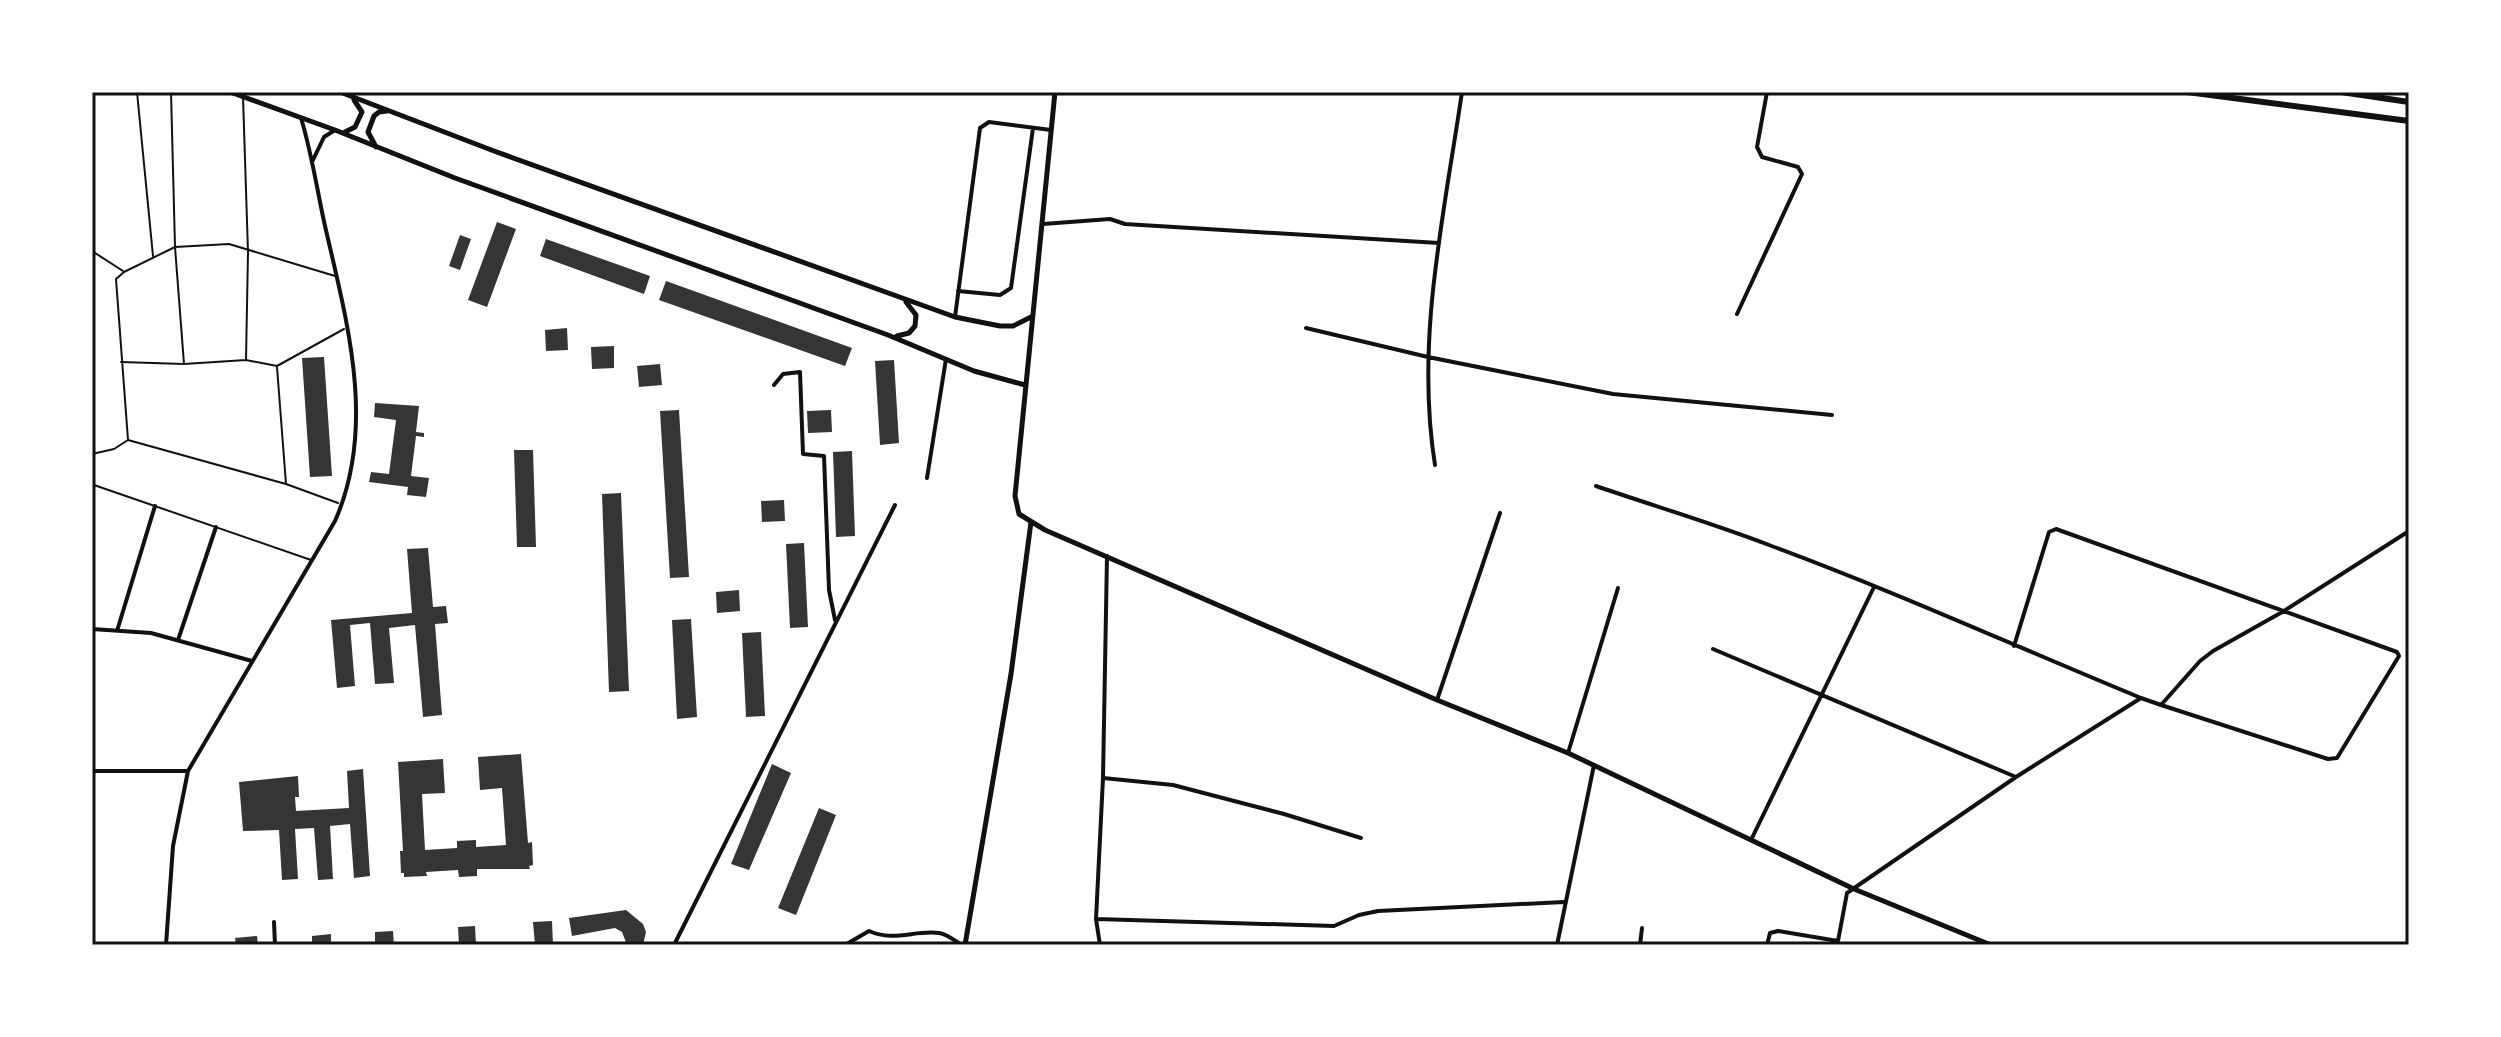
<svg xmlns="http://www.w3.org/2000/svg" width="2501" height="1037" font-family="Bitter,serif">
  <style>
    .building { fill: #353535 }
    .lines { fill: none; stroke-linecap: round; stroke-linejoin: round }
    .service { stroke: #111; stroke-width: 2 }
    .minor { stroke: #111; stroke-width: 4 }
    .tertiary { stroke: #111; stroke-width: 5 }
    .secondary { stroke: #111; stroke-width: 6 }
    .neatline { fill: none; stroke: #111; stroke-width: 3 }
  </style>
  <rect width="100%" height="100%" fill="#fff"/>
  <!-- building -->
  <path class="building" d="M 497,222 L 516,229 L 487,307 L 468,300 Z
    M 460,235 L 471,239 L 460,270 L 449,266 Z
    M 546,239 L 650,276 L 644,294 L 540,256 Z
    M 666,281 L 852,348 L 845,366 L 659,300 Z
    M 567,328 L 568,350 L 546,351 L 545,330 Z
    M 614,346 L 614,368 L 592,369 L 591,347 Z
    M 324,357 L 332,476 L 310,477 L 302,358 Z
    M 894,360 L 899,443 L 880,445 L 875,361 Z
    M 660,364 L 662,385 L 639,387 L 637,366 Z
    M 375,403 L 419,406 L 416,432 L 424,433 L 424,437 L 416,436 L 411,476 L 429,478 L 426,497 L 407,495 L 408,487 L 369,482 L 371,472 L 389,474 L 396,420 L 374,417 Z
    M 679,410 L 689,577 L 670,578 L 660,411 Z
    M 831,410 L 832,432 L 808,433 L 807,411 Z
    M 514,450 L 533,450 L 536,547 L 517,547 Z
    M 852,451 L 855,536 L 836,537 L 833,452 Z
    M 621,493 L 629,691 L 609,692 L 602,494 Z
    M 784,500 L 785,521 L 762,522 L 761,501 Z
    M 804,543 L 808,627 L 790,628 L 786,544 Z
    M 428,548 L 433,607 L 446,606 L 448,623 L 435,624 L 442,715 L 423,717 L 415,625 L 389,628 L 394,683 L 375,684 L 370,623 L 350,625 L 355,686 L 337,688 L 331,620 L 412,613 L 407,549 Z
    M 739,590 L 740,611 L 717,613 L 716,592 Z
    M 691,619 L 697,717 L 677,719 L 672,620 Z
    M 761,632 L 765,716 L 746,717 L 742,633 Z
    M 521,754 L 528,843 L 532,842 L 533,865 L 529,866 L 530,869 L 477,869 L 477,876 L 459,877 L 458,870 L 426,872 L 427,876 L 404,877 L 404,873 L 401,873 L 400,851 L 403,851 L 398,762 L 443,759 L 445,793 L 422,794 L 425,850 L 457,848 L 457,841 L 476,840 L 476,847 L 506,845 L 502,788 L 480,790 L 478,757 Z
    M 772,764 L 791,773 L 749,870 L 731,864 Z
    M 363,769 L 370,876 L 354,878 L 350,824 L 330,826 L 333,879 L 318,880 L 314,828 L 295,829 L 298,879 L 282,880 L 279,830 L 243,831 L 239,782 L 298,776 L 299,797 L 295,797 L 296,811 L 349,808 L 347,771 Z
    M 819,808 L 836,815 L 796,915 L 778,908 Z
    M 626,910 L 643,924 L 646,932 L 643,945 L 627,945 L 622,932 L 615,928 L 572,936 L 569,918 Z
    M 552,921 L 553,945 L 535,945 L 533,922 Z
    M 475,926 L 476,945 L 459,945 L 458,927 Z
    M 393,931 L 394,945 L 375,945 L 375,932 Z
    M 331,934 L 331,945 L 312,945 L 312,936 Z
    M 257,936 L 258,945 L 236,945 L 235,938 Z"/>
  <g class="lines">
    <!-- service -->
    <path class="service" d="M 137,92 L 153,256
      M 171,92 L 175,247 L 184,364
      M 243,97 L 248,252 L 246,360
      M 92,251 L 123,271
      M 121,362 L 184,364 L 246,360 L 277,366 L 344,329
      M 277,367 L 286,484
      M 128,440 L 116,279 L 124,272 L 175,247 L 229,244 L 335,276
      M 92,454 L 114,449 L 128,440 L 286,484 L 338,503
      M 94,485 L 311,560"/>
    <!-- minor -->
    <path class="minor" d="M 313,160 L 324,137 L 335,130
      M 1043,224 L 1110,219 L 1125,224 L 1439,243
      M 958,291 L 1000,295 L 1011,288 L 1033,128
      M 1737,314 L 1802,174 L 1798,167 L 1762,157 L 1757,147 L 1767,92
      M 955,317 L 980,128 L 989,122 L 1051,130
      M 1306,328 L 1428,357 L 1613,394 L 1832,415
      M 774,385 L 783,374 L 800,372 L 803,454 L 824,456 L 829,590 L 835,620
      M 1435,465 C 1415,341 1444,215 1462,92
      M 927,478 L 946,359
      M 1596,486 C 1654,506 1712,523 1769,545 C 1894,591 2017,647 2141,698 L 2161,705 L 2328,759 L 2337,758 L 2399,656 L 2397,652 L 2056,529 L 2049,532 L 2014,646
      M 92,488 L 93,484
      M 92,629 L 151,633 L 252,661
      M 117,631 L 155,506
      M 178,640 L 216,527
      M 1713,649 L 2016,777
      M 1437,700 L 1500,513
      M 2161,705 L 2200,661 L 2213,651 L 2284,611 L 2409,531
      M 1568,753 L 1618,588
      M 92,771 L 188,771
      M 1103,778 L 1173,785 L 1284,814 L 1361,838
      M 1752,838 L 1874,587
      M 1096,919 L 1334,926 L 1359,915 L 1378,911 L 1564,902
      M 274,922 L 275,945
      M 166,945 L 173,846 L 188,771 L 335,521 C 377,426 347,322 325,226 C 317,190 312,154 301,118
      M 674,945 L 895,505
      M 845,945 L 869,931 C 894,942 914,930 939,933 C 947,934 955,941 962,945
      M 1100,945 L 1096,919 L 1103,778 L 1107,556
      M 1557,945 L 1594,765
      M 1640,945 L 1642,928
      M 1767,945 L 1770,933 L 1778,931 L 1838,941 L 1847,893 L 2016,777 L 2141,698"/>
    <!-- tertiary -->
    <path class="tertiary" d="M 230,92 L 335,130 L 455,178 L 888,335 L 974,371 L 1025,385
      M 340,92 L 494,151 L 955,317 L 1000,326 L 1013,326 L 1031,317
      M 1055,92 L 1015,496 L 1019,514 L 1045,530 L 1437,700 L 1568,753 L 1854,889 L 1991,945
      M 343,133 L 355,127 L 362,112 L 354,100
      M 376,147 L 368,132 L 374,116 L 379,112 L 387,111
      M 897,336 L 909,333 L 915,326 L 916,315 L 906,302
      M 965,945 L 1011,674 L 1031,522"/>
    <!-- secondary -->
    <path class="secondary" d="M 2187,92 L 2409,121
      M 2341,92 L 2409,102"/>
  </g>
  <!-- border -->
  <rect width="2501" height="1037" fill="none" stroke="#ffffff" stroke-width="188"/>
  <rect x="94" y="94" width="2313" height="849" class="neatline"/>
</svg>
